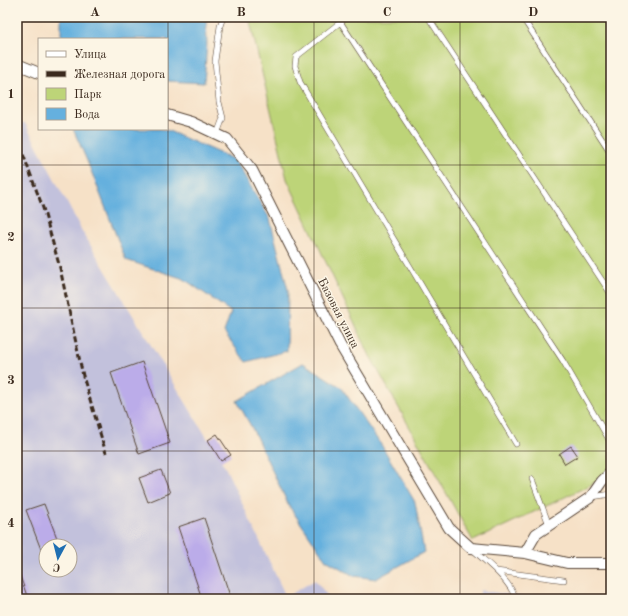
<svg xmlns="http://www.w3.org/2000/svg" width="628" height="616" font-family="'Old Standard TT',serif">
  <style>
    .industrial { fill: #c2c1dc; fill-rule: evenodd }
    .green { fill: #bdd478; stroke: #7c7f4b }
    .water { fill: #65b0de; stroke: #506d7e }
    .building { fill: #bbace9 }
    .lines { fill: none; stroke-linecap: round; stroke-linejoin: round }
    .lane-casing { stroke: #574537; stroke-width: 6 }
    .street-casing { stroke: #574537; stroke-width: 12 }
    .lane { stroke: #fff; stroke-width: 5 }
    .street { stroke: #fff; stroke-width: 10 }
    .rail { stroke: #3b2a1e; stroke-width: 3; stroke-dasharray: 6 3; stroke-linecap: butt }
    .grid { fill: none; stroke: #3b2a1e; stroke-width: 1; stroke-opacity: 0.55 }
    .labels { text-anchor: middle; stroke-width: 3; stroke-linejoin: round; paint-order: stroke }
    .street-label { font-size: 12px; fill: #3b2a1e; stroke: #fcf5e5 }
    .neatline { fill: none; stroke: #3b2a1e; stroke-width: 1.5 }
    .grid-label { font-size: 13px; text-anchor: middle; font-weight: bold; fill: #3b2a1e }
  </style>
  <rect width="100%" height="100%" fill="#fcf5e5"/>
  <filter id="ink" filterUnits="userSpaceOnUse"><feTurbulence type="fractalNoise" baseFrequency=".025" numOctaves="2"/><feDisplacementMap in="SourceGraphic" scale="8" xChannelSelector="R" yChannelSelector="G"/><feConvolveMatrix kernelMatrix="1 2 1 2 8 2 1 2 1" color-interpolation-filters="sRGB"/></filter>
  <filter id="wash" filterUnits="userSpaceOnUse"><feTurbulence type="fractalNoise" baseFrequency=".012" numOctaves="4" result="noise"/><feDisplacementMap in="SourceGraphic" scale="16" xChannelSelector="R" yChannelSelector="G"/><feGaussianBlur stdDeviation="0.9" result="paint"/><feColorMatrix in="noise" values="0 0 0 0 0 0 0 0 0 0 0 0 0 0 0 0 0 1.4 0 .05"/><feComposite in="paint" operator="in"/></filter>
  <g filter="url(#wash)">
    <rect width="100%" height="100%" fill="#f6e1c7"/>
    <!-- industrial -->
    <path class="industrial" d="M 17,122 L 25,123 L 83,233 L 226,469 L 286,597 L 315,580 L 330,599 L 17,599 ZM 46,546 L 70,546 L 70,570 L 46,570 Z
      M 480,590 L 535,599 L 480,599 Z"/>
    <!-- green -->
    <path class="green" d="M 249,17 L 611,17 L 611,475 L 473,541 L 370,356 L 287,179 Z"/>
    <!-- water -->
    <path class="water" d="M 61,17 L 206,17 L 207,43 L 204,83 L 167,81 L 167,39 L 61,39 Z
      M 73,129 L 161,129 L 169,131 L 235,160 L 270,219 L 288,290 L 287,351 L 246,362 L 224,332 L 231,312 L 184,279 L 126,260 C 108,216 93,172 73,129 Z
      M 303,363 L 341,387 L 382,446 L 415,502 L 424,552 L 376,579 L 354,576 L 326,560 L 289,506 L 252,428 L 237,401 Z"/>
    <g id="blocks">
      <!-- building -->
      <path class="building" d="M 142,362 L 170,443 L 139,454 L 111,373 Z
        M 217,434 L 231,455 L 221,461 L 208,440 Z
        M 571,446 L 578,456 L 565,464 L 559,454 Z
        M 161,470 L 170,493 L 148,502 L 139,478 Z
        M 44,504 L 60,546 L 46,546 L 45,560 L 26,510 Z
        M 204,518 L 231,599 L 202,599 L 178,527 Z
        M 17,570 L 18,570 L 28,599 L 17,599 Z"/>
    </g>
  </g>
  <g filter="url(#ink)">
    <use href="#blocks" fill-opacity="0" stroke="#574537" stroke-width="1"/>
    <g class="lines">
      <!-- lane casing -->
      <g class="lane-casing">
        <path id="lane" d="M 337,17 L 563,361 L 611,443
          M 347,17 L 296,57 L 295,66 L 300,82 L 516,444
          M 428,17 L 611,294
          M 522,17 L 611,153
          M 217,134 L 223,118 L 219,102 L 215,61 L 220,26 L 223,17
          M 532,479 L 549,525
          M 592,497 L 611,494
          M 472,549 C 487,563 509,579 516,599
          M 496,571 L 564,580"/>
      </g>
      <!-- street casing -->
      <g class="street-casing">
        <path id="street" d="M 17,64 L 39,73
          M 167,115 L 191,122 L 227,139 L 252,170 L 340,345 L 449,528 L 471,548 L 525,553 L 536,534 L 591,497 L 602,481 L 611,472
          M 525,553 L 567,563 L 611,563"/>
      </g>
      <!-- lane -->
      <use href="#lane" class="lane"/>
      <!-- street -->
      <use href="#street" class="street"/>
      <!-- rail -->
      <path class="rail" d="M 17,138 L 43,208 L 60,268 L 83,376 L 106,453"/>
    </g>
  </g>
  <!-- grid -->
  <path class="grid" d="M 168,17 L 168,599M 314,17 L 314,599M 460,17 L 460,599M 17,165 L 611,165M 17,308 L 611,308M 17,451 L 611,451"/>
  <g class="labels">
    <!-- street labels -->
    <g class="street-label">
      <text transform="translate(339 313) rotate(63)" y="4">Базовая улица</text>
    </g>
  </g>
  <!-- margin -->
  <rect width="628" height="616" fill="none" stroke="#fcf5e5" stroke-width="44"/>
  <!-- legend -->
  <rect x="38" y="38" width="130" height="92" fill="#fcf5e5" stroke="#afa495"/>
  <rect x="46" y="51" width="20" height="6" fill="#ffffff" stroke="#afa495"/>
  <text x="74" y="58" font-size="12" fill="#3b2a1e">Улица</text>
  <rect x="46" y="71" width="20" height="6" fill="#3b2a1e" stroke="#afa495"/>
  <text x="74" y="78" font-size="12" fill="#3b2a1e">Железная дорога</text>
  <rect x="46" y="88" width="20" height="12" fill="#bdd478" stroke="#afa495"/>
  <text x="74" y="98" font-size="12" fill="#3b2a1e">Парк</text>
  <rect x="46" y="108" width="20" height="12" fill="#65b0de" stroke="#afa495"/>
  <text x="74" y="118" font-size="12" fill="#3b2a1e">Вода</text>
  <!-- north arrow -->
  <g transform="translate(58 558) rotate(187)"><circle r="19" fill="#fcf5e5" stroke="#afa495"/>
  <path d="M0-3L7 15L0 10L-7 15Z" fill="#1f6fb2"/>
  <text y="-6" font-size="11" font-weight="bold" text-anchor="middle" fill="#3b2a1e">С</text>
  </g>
  <rect x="22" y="22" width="584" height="572" class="neatline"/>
  <g class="grid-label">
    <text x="95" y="16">A</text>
    <text x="241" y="16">B</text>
    <text x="387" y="16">C</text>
    <text x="533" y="16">D</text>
    <text x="11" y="98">1</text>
    <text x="11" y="241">2</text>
    <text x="11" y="384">3</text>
    <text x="11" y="527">4</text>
  </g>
</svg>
